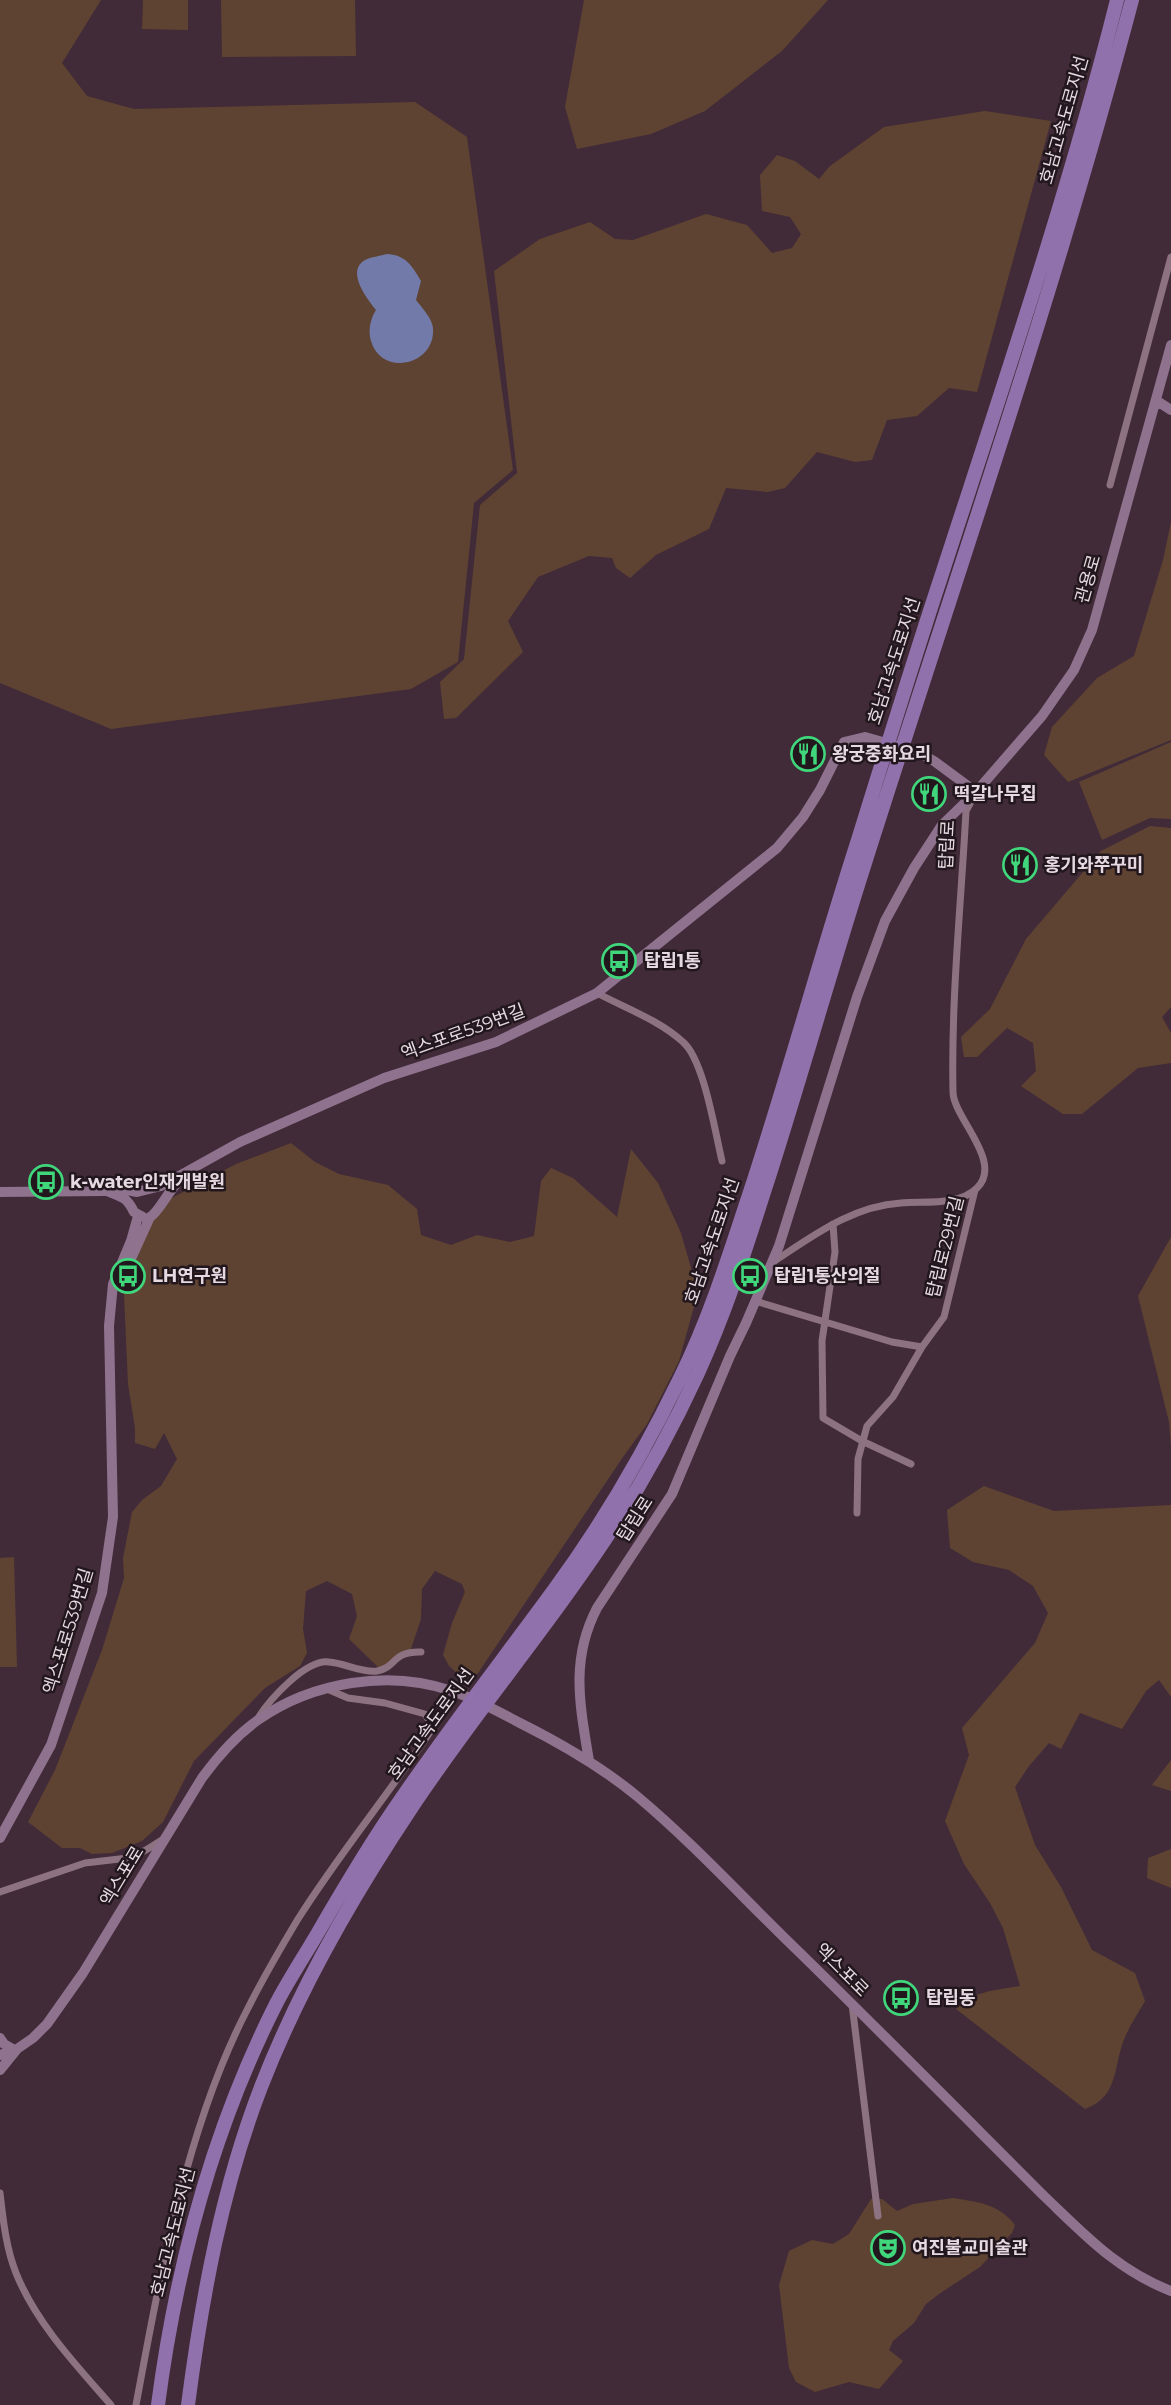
<svg xmlns="http://www.w3.org/2000/svg" width="1171" height="2405" font-family="Montserrat,'Noto Sans KR',sans-serif">
  <style>
    .green { fill: #5f4332 }
    .water { fill: #717aa8 }
    .lines { fill: none; stroke-linecap: round; stroke-linejoin: round }
    .street { stroke: #8d7382; stroke-width: 7 }
    .secondary { stroke: #8e728e; stroke-width: 10 }
    .highway { stroke: #9171ab; stroke-width: 14 }
    .labels { text-anchor: middle; stroke-width: 5; stroke-linejoin: round; paint-order: stroke }
    .street-label { font-size: 18px; fill: #e7d9e1; stroke: #22171d }
    .poi-label { font-size: 18px; font-weight: bold; fill: #e7d9e1; stroke: #22171d; text-anchor: start }
  </style>
  <rect width="100%" height="100%" fill="#412b38"/>
  <!-- green -->
  <path class="green" d="M 0,0 L 101,0 L 62,63 L 87,96 L 134,109 L 415,102 L 467,137 L 513,470 L 474,503 L 458,662 L 411,689 L 111,729 L 0,683 Z
    M 143,0 L 188,0 L 188,30 L 142,29 Z
    M 221,0 L 355,0 L 356,56 L 222,57 Z
    M 584,0 L 828,0 L 782,51 L 705,111 L 651,134 L 577,149 L 565,107 Z
    M 985,111 L 1051,121 L 977,392 L 949,388 L 917,416 L 887,420 L 872,460 L 855,462 L 817,452 L 785,488 L 768,492 L 726,488 L 709,529 L 656,555 L 630,578 L 616,568 L 612,558 L 589,556 L 538,577 L 508,621 L 523,652 L 456,718 L 444,719 L 440,682 L 464,659 L 480,505 L 517,473 L 494,271 L 540,239 L 590,222 L 615,239 L 633,240 L 706,214 L 747,225 L 772,253 L 792,248 L 801,234 L 790,217 L 762,211 L 760,175 L 777,155 L 795,161 L 819,179 L 830,166 L 884,127 Z
    M 1171,522 L 1171,740 L 1068,782 L 1044,755 L 1052,727 L 1097,678 L 1134,656 L 1163,560 Z
    M 1171,742 L 1171,819 L 1150,818 L 1102,840 L 1079,782 Z
    M 1150,826 L 1171,828 L 1171,1007 L 1162,1017 L 1171,1033 L 1171,1063 L 1138,1068 L 1082,1114 L 1063,1114 L 1021,1086 L 1036,1071 L 1033,1043 L 1007,1028 L 977,1057 L 964,1057 L 961,1037 L 990,1009 L 1026,939 L 1101,851 Z
    M 291,1143 L 315,1162 L 339,1174 L 388,1185 L 417,1209 L 421,1235 L 451,1245 L 477,1235 L 510,1242 L 534,1236 L 541,1181 L 551,1168 L 573,1178 L 617,1217 L 631,1149 L 658,1183 L 681,1233 L 698,1292 L 679,1361 L 647,1424 L 623,1457 L 470,1685 L 449,1666 L 443,1655 L 452,1623 L 465,1592 L 462,1584 L 435,1571 L 422,1589 L 421,1619 L 410,1652 L 379,1668 L 349,1639 L 357,1616 L 352,1594 L 327,1581 L 306,1591 L 303,1629 L 307,1653 L 300,1666 L 265,1688 L 194,1761 L 163,1822 L 142,1841 L 112,1853 L 92,1854 L 80,1848 L 62,1848 L 28,1822 L 55,1770 L 102,1650 L 124,1578 L 123,1558 L 132,1512 L 142,1500 L 161,1486 L 177,1459 L 164,1433 L 155,1449 L 135,1443 L 135,1428 L 128,1384 L 124,1295 L 131,1270 L 150,1224 L 166,1201 L 236,1164 Z
    M 1171,1237 L 1171,1446 L 1169,1422 L 1138,1296 Z
    M 984,1486 L 1054,1511 L 1171,1505 L 1171,1697 L 1159,1680 L 1146,1691 L 1122,1729 L 1080,1713 L 1061,1749 L 1049,1743 L 1029,1766 L 1015,1787 L 1035,1845 L 1061,1887 L 1092,1950 L 1135,1973 L 1145,2001 C 1139,2012 1131,2023 1126,2035 C 1112,2064 1121,2096 1085,2109 L 956,2009 C 972,1991 998,1990 1020,1986 L 1003,1928 L 990,1903 L 964,1864 L 945,1821 L 969,1755 L 962,1728 L 1035,1643 L 1048,1613 L 1033,1586 L 1009,1570 L 973,1562 L 950,1548 L 947,1510 Z
    M 14,1557 L 17,1667 L 0,1667 L 0,1558 Z
    M 1171,1760 L 1171,1791 L 1152,1785 Z
    M 1171,1849 L 1171,1888 L 1147,1878 L 1148,1858 Z
    M 953,2198 C 978,2202 999,2204 1015,2225 L 1012,2233 L 980,2267 L 939,2294 L 926,2304 L 914,2323 L 893,2341 L 889,2350 L 903,2361 L 879,2389 L 849,2382 L 815,2392 L 796,2382 L 789,2368 L 779,2285 L 789,2251 L 812,2240 L 833,2244 L 849,2234 L 871,2199 L 882,2199 L 897,2211 L 913,2204 Z"/>
  <!-- water -->
  <path class="water" d="M 387,254 C 406,255 412,266 421,281 L 416,300 C 422,308 432,318 433,328 C 436,366 381,377 371,341 C 368,331 370,319 376,310 C 368,300 345,271 365,260 C 371,257 380,256 387,254 Z"/>
  <g class="lines">
    <!-- street -->
    <path class="street" d="M 1110,485 L 1171,257
      M 597,993 C 625,1008 659,1020 683,1042 C 704,1060 715,1132 722,1161
      M 833,1224 L 835,1252 L 822,1341 L 823,1418 L 862,1441 L 911,1464
      M 773,1262 C 813,1236 852,1206 901,1203 C 925,1201 959,1206 977,1188 C 1004,1162 953,1117 953,1092 C 951,998 961,905 966,811 L 972,800
      M 755,1301 L 892,1342 L 922,1347
      M 857,1513 L 858,1459 L 867,1426 L 893,1397 L 922,1347 L 944,1317 L 975,1190
      M 258,1718 C 270,1699 306,1659 329,1662 C 345,1663 361,1673 377,1671 C 396,1668 392,1651 421,1652
      M 0,1892 L 85,1863 L 128,1858 L 146,1850 L 162,1840
      M 852,2004 L 878,2216
      M 0,2193 C 3,2219 6,2248 16,2273 C 36,2323 76,2365 111,2405
      M 136,2405 C 160,2276 186,2129 246,2012 C 262,1980 280,1949 298,1919 C 339,1854 388,1795 430,1732 L 430,1722 L 425,1714 L 385,1703 L 348,1698 L 327,1689"/>
    <!-- secondary -->
    <path class="secondary" d="M 1157,401 L 1171,410
      M 107,1191 C 123,1197 127,1198 134,1212 L 143,1217
      M 0,1192 L 105,1191 L 117,1188 L 137,1192 L 161,1186 L 240,1142 L 384,1078 L 496,1042 L 597,993 L 777,848 L 803,817 L 820,790 L 844,742 L 865,737 L 918,752 L 934,761 L 976,792
      M 124,1274 L 150,1217 C 159,1212 168,1191 179,1181
      M 589,1761 C 580,1705 570,1660 597,1608 L 672,1494 L 730,1356 L 746,1323 L 779,1246 L 857,997 L 885,921 L 914,868 L 942,825 L 976,792 L 1042,716 L 1074,670 L 1092,630 L 1171,345
      M 0,1838 L 51,1745 L 102,1593 L 113,1517 L 109,1326 L 113,1284 L 131,1241 L 138,1216
      M 0,2038 L 4,2044 L 13,2049
      M 0,2055 L 17,2049
      M 0,2070 L 17,2049 L 33,2038 L 47,2024 L 83,1973 L 202,1778 C 218,1756 235,1736 258,1720 C 312,1682 389,1669 452,1691 C 476,1699 499,1712 520,1723 C 562,1744 602,1767 638,1797 C 694,1844 744,1899 797,1950 C 880,2031 962,2114 1044,2196 C 1085,2235 1117,2270 1171,2291"/>
    <!-- highway -->
    <path class="highway" d="M 158,2405 C 176,2267 213,2129 276,2004 C 288,1981 303,1958 316,1936 C 342,1891 369,1845 399,1802 C 448,1730 502,1661 554,1590 C 603,1523 645,1451 681,1376 C 708,1321 727,1262 746,1204 C 786,1084 819,961 858,840 C 885,753 912,665 941,577 C 1003,386 1068,195 1117,0
      M 188,2405 C 202,2297 222,2188 261,2087 C 299,1989 352,1897 410,1810 C 475,1712 552,1622 616,1523 C 647,1475 674,1425 698,1373 C 725,1314 745,1252 765,1189 C 800,1081 830,972 865,863 C 956,576 1055,292 1132,0"/>
  </g>
  <!-- icons -->
  <defs>
    <g id="restaurant-ring" transform="scale(1.75)"><circle r="9.5" fill="#22171d" stroke="#40d77c" stroke-width="1.5"/><path d="M-5-6h1v4h1v-4h1v4h1v-4h1v5L-1.5 .5V6h-2V.5L-5-1ZM5-6V6H3V1.5H1.5Q1.5-4 5-6Z" fill="#40d77c"/></g>
    <g id="bus-ring" transform="scale(1.75)"><circle r="9.5" fill="#22171d" stroke="#40d77c" stroke-width="1.5"/><path d="M-5-6H5V4H4V6H2V4H-2V6H-4V4H-5ZM-3.5-4V0h7V-4ZM-3.5 1.2v1.5H-2V1.2ZM2 1.2v1.5H3.5V1.2Z" fill="#40d77c"/></g>
    <g id="theatre-ring" transform="scale(1.75)"><circle r="9.5" fill="#22171d" stroke="#40d77c" stroke-width="1.5"/><path d="M-5-5.5Q0-4 5-5.5V0Q5 5 0 6Q-5 5-5 0ZM-3.3-2.5H-1v1.5H-3.3ZM1-2.5H3.3v1.5H1ZM-2.8 1Q0 5.5 2.8 1Z" fill="#40d77c"/></g>
  </defs>
  <g fill-rule="evenodd">
    <use href="#restaurant-ring" x="808" y="754"/>
    <use href="#restaurant-ring" x="929" y="794"/>
    <use href="#restaurant-ring" x="1020" y="865"/>
    <use href="#bus-ring" x="619" y="961"/>
    <use href="#bus-ring" x="46" y="1182"/>
    <use href="#bus-ring" x="128" y="1276"/>
    <use href="#bus-ring" x="750" y="1276"/>
    <use href="#bus-ring" x="901" y="1998"/>
    <use href="#theatre-ring" x="888" y="2248"/>
  </g>
  <g class="labels">
    <!-- street labels -->
    <g class="street-label">
      <text transform="translate(1064 120) rotate(-74)" y="6">호남고속도로지선</text>
      <text transform="translate(1088 579) rotate(-74)" y="6">관용로</text>
      <text transform="translate(894 661) rotate(-72)" y="6">호남고속도로지선</text>
      <text transform="translate(947 845) rotate(-87)" y="6">탑립로</text>
      <text transform="translate(463 1032) rotate(-20)" y="6">엑스포로539번길</text>
      <text transform="translate(712 1241) rotate(-71)" y="6">호남고속도로지선</text>
      <text transform="translate(945 1247) rotate(-76)" y="6">탑립로29번길</text>
      <text transform="translate(635 1519) rotate(-57)" y="6">탑립로</text>
      <text transform="translate(68 1631) rotate(-73)" y="6">엑스포로539번길</text>
      <text transform="translate(431 1724) rotate(-54)" y="6">호남고속도로지선</text>
      <text transform="translate(122 1876) rotate(-59)" y="6">엑스포로</text>
      <text transform="translate(842 1970) rotate(45)" y="6">엑스포로</text>
      <text transform="translate(173 2232) rotate(-76)" y="6">호남고속도로지선</text>
    </g>
    <!-- poi labels -->
    <g class="poi-label">
      <text x="832" y="760">왕궁중화요리</text>
      <text x="954" y="800">떡갈나무집</text>
      <text x="1044" y="871">홍기와쭈꾸미</text>
      <text x="644" y="967">탑립1통</text>
      <text x="70" y="1188">k-water인재개발원</text>
      <text x="152" y="1282">LH연구원</text>
      <text x="774" y="1282">탑립1통산의절</text>
      <text x="926" y="2004">탑립동</text>
      <text x="912" y="2254">여진불교미술관</text>
    </g>
  </g>
</svg>
